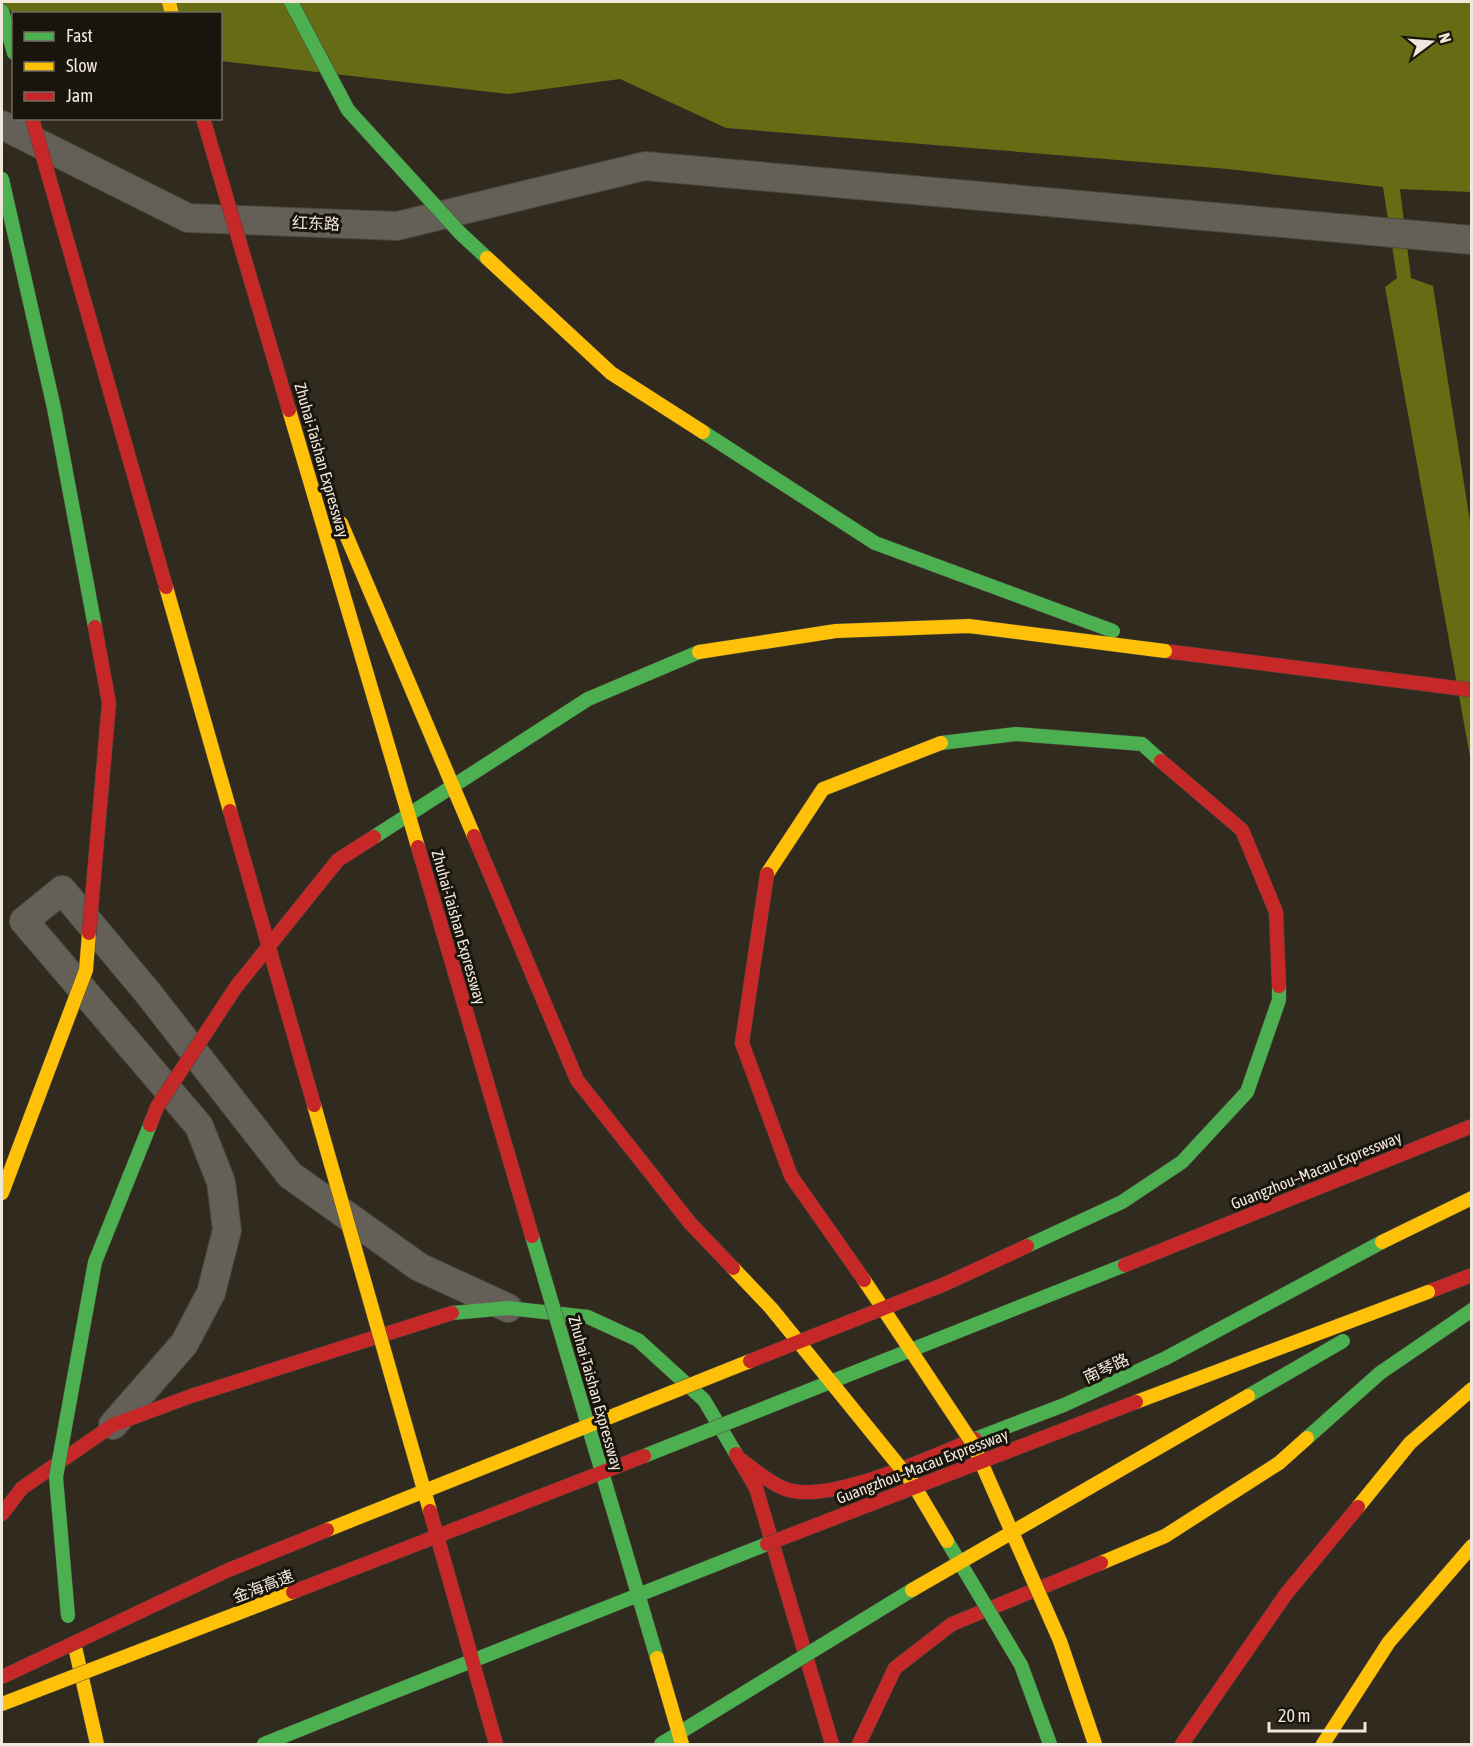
<svg xmlns="http://www.w3.org/2000/svg" width="1473" height="1746" font-family="'Asap Condensed','Noto Sans SC',sans-serif">
  <style>
    .water { fill: #666c14 }
    .lines { fill: none; stroke-linecap: round; stroke-linejoin: round }
    .street-casing { stroke: #4b453c; stroke-width: 30 }
    .fast-casing { stroke: #4b453c; stroke-width: 15 }
    .slow-casing { stroke: #4b453c; stroke-width: 15 }
    .jam-casing { stroke: #4b453c; stroke-width: 15 }
    .street { stroke: #656057; stroke-width: 28 }
    .fast { stroke: #4caf50; stroke-width: 14 }
    .slow { stroke: #ffc107; stroke-width: 14 }
    .jam { stroke: #c62828; stroke-width: 14 }
    .fast-bridge-casing { stroke: #4b453c; stroke-width: 15; stroke-linecap: butt }
    .slow-bridge-casing { stroke: #4b453c; stroke-width: 15; stroke-linecap: butt }
    .jam-bridge-casing { stroke: #4b453c; stroke-width: 15; stroke-linecap: butt }
    .fast-bridge { stroke: #4caf50; stroke-width: 14 }
    .slow-bridge { stroke: #ffc107; stroke-width: 14 }
    .jam-bridge { stroke: #c62828; stroke-width: 14 }
    .labels { text-anchor: middle; stroke-width: 6; stroke-linejoin: round; paint-order: stroke }
    .street-label { font-size: 16px; fill: #f1e8dc; stroke: #1a150c }
  </style>
  <rect width="100%" height="100%" fill="#312a1f"/>
  <!-- water -->
  <path class="water" d="M 2,2 L 1471,2 L 1471,192 L 1400,189 L 1411,278 L 1433,286 L 1471,528 L 1471,762 L 1385,287 L 1397,278 L 1383,187 L 1228,169 L 726,128 L 620,79 L 508,94 L 221,61 L 220,14 L 14,14 Z"/>
  <g class="lines">
    <!-- street casing -->
    <g class="street-casing">
      <path id="street" d="M 2,125 L 188,218 L 397,226 L 645,166 L 1472,240
        M 113,1425 L 184,1344 L 211,1293 L 227,1230 L 221,1182 L 199,1126 L 24,921 L 62,890 L 148,993 L 290,1175 L 419,1267 L 508,1308"/>
    </g>
    <!-- fast casing -->
    <g class="fast-casing">
      <path id="fast" d="M 2,11 L 14,53
        M 452,1313 L 508,1308 L 588,1317 L 638,1340 L 704,1400 L 736,1454
        M 1307,1438 L 1380,1373 L 1472,1310
        M 975,1439 L 1064,1405 L 1166,1358 L 1382,1242
        M 264,1744 L 386,1695"/>
    </g>
    <!-- slow casing -->
    <g class="slow-casing">
      <path id="slow" d="M 169,2 L 172,14
        M 1382,1242 L 1472,1198
        M 1358,1507 L 1410,1443 L 1472,1389
        M 1101,1563 L 1165,1536 L 1279,1463 L 1307,1438
        M 75,1647 L 97,1744
        M 1323,1744 L 1389,1642 L 1472,1546"/>
    </g>
    <!-- jam casing -->
    <g class="jam-casing">
      <path id="jam" d="M 1165,651 L 1472,690
        M 1428,1292 L 1472,1275
        M 736,1454 L 756,1488 L 832,1744
        M 741,1460 C 754,1469 768,1482 783,1488 C 825,1507 932,1456 975,1439
        M 2,1514 L 22,1488 L 113,1425 L 191,1396 L 452,1313
        M 859,1744 L 895,1668 L 952,1624 L 1101,1563
        M 1182,1744 L 1286,1594 L 1358,1507"/>
    </g>
    <!-- street -->
    <use href="#street" class="street"/>
    <!-- fast -->
    <use href="#fast" class="fast"/>
    <!-- slow -->
    <use href="#slow" class="slow"/>
    <!-- jam -->
    <use href="#jam" class="jam"/>
    <!-- fast-bridge casing -->
    <g class="fast-bridge-casing">
      <path id="fast-bridge" d="M 291,2 L 348,110 L 460,233 L 487,258
        M 2,179 L 54,408 L 95,627
        M 703,432 L 875,543 L 1113,631
        M 941,743 L 1016,734 L 1142,744 L 1161,761
        M 374,837 L 588,699 L 699,652
        M 532,1236 L 657,1658
        M 1027,1246 L 1122,1202 L 1182,1162 L 1247,1092 L 1279,1000 L 1279,986
        M 1248,1396 L 1343,1341
        M 644,1456 L 1125,1265
        M 947,1541 L 1021,1665 L 1050,1744
        M 68,1616 L 56,1477 L 95,1262 L 150,1125
        M 386,1695 L 767,1544
        M 661,1744 L 912,1590"/>
    </g>
    <!-- slow-bridge casing -->
    <g class="slow-bridge-casing">
      <path id="slow-bridge" d="M 487,258 L 611,373 L 703,432
        M 289,410 L 418,847
        M 341,523 L 474,836
        M 166,587 L 230,811
        M 699,652 L 836,631 L 969,626 L 1165,651
        M 767,874 L 823,789 L 941,743
        M 314,1105 L 430,1511
        M 2,1193 L 86,970 L 89,933
        M 733,1268 L 771,1308 L 912,1482 L 947,1541
        M 864,1280 L 973,1444 L 1060,1641 L 1095,1744
        M 1136,1402 L 1428,1292
        M 327,1530 L 750,1361
        M 912,1590 L 1248,1396
        M 657,1658 L 682,1744
        M 2,1704 L 293,1592"/>
    </g>
    <!-- jam-bridge casing -->
    <g class="jam-bridge-casing">
      <path id="jam-bridge" d="M 32,118 L 166,587
        M 203,118 L 289,410
        M 1161,761 L 1242,830 L 1276,912 L 1279,986
        M 230,811 L 314,1105
        M 474,836 L 577,1080 L 690,1223 L 733,1268
        M 418,847 L 532,1236
        M 767,874 L 742,1043 L 791,1176 L 864,1280
        M 89,933 L 109,703 L 95,627
        M 150,1125 L 157,1107 L 236,987 L 338,860 L 374,837
        M 1125,1265 L 1472,1126
        M 750,1361 L 945,1284 L 1027,1246
        M 430,1511 L 496,1744
        M 767,1544 L 1136,1402
        M 293,1592 L 644,1456
        M 2,1677 L 226,1571 L 327,1530"/>
    </g>
    <!-- fast-bridge -->
    <use href="#fast-bridge" class="fast-bridge"/>
    <!-- slow-bridge -->
    <use href="#slow-bridge" class="slow-bridge"/>
    <!-- jam-bridge -->
    <use href="#jam-bridge" class="jam-bridge"/>
  </g>
  <g class="labels">
    <!-- street labels -->
    <g class="street-label">
      <text transform="translate(316 223) rotate(2)" y="6">红东路</text>
      <text transform="translate(322 460) rotate(74)" y="6">Zhuhai-Taishan Expressway</text>
      <text transform="translate(459 927) rotate(74)" y="6">Zhuhai-Taishan Expressway</text>
      <text transform="translate(1316 1170) rotate(-22)" y="6">Guangzhou–Macau Expressway</text>
      <text transform="translate(1106 1368) rotate(-25)" y="6">南琴路</text>
      <text transform="translate(596 1393) rotate(74)" y="6">Zhuhai-Taishan Expressway</text>
      <text transform="translate(922 1466) rotate(-21)" y="6">Guangzhou–Macau Expressway</text>
      <text transform="translate(263 1586) rotate(-21)" y="6">金海高速</text>
    </g>
  </g>
  <!-- border -->
  <rect width="1473" height="1746" fill="none" stroke="#f1e8dc" stroke-width="6"/>
  <!-- legend -->
  <rect x="12" y="12" width="210" height="108" fill="#1a150c" stroke="#70695f" stroke-width="1.5"/>
  <rect x="24" y="32" width="30" height="9" fill="#4caf50" stroke="#70695f" stroke-width="1.5"/>
  <text x="66" y="42" font-size="18" fill="#f1e8dc">Fast</text>
  <rect x="24" y="62" width="30" height="9" fill="#ffc107" stroke="#70695f" stroke-width="1.5"/>
  <text x="66" y="72" font-size="18" fill="#f1e8dc">Slow</text>
  <rect x="24" y="92" width="30" height="9" fill="#c62828" stroke="#70695f" stroke-width="1.5"/>
  <text x="66" y="102" font-size="18" fill="#f1e8dc">Jam</text>
  <!-- north arrow -->
  <g transform="translate(1431 42) rotate(74)" stroke="#1a150c" stroke-width="4.5" paint-order="stroke">
  <path d="M0-4.5L10 22L0 15L-10 22Z" fill="#f1e8dc"/>
  <text y="-9" font-size="16" font-weight="bold" text-anchor="middle" fill="#f1e8dc">N</text>
  </g>
  <!-- scale -->
  <path d="M1269 1722v9h96v-9" fill="none" stroke="#f1e8dc" stroke-width="3"/>
  <text x="1278" y="1722" font-size="18" fill="#f1e8dc" stroke="#1a150c" stroke-width="4.5" paint-order="stroke">20 m</text>
</svg>
